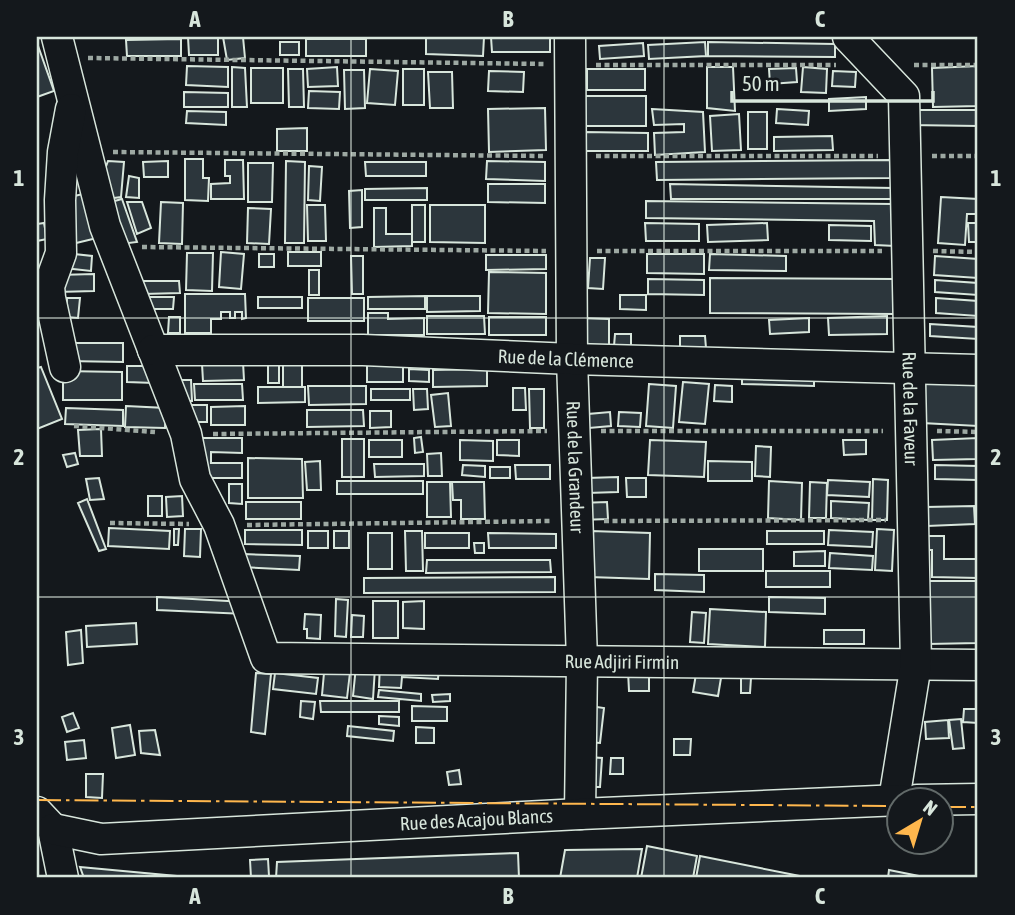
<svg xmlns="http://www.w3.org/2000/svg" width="1015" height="915" font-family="'Asap Condensed',sans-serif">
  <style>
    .building { fill: #2c363c; stroke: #d8e6dc; stroke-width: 2 }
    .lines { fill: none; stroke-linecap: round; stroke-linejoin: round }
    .minor-casing { stroke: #d8e6dc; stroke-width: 33 }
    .path { stroke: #9da8a2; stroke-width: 4.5; stroke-dasharray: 5 3.5; stroke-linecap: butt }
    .minor { stroke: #14181c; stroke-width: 30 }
    .power { stroke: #ffb74d; stroke-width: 2; stroke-dasharray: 24 5 3.5 5; stroke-linecap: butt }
    .grid { fill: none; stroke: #d8e6dc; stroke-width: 2; stroke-opacity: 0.55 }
    .labels { text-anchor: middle; stroke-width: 5; stroke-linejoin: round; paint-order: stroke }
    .street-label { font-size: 19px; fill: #d8e6dc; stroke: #14181c }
    .neatline { fill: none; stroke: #d8e6dc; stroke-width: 2.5 }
    .grid-label { font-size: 23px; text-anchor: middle; font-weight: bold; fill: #d8e6dc }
  </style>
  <rect width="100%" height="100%" fill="#14181c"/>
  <!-- building -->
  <path class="building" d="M 188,37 L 218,37 L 218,55 L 189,55 Z
    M 223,37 L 243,37 L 245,58 L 227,60 Z
    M 426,37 L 484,37 L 483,56 L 426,54 Z
    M 491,37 L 550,37 L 550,52 L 492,52 Z
    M 181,39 L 181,56 L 127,56 L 126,40 Z
    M 306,39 L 366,39 L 366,56 L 306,56 Z
    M 280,42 L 299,42 L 299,55 L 280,55 Z
    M 705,42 L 706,56 L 649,59 L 648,45 Z
    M 708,42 L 835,44 L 835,57 L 708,56 Z
    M 37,43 L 54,91 L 37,97 Z
    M 643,43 L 644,56 L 600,59 L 599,46 Z
    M 187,66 L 228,67 L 228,87 L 186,85 Z
    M 978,66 L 978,106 L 933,107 L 932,68 Z
    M 232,67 L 245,68 L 247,107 L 232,107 Z
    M 337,67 L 338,86 L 308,87 L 307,69 Z
    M 707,67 L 733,67 L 735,111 L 707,108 Z
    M 803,67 L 827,69 L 826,93 L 801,92 Z
    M 251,68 L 283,68 L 283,103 L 251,103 Z
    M 796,68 L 797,82 L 770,84 L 769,69 Z
    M 288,69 L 303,69 L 304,107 L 289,107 Z
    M 370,69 L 398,71 L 395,105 L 367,103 Z
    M 403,69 L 424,69 L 424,105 L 403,105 Z
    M 587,69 L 645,69 L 645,90 L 587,90 Z
    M 344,70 L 364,70 L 365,108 L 345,109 Z
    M 489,71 L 524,72 L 523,92 L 488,91 Z
    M 833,71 L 856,72 L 855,87 L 832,86 Z
    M 428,72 L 452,72 L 453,108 L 430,108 Z
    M 309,91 L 340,92 L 339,109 L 308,108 Z
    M 184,92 L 228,93 L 228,107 L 184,107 Z
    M 585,96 L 646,96 L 646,126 L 585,126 Z
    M 866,97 L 866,109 L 829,111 L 829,99 Z
    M 545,108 L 546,150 L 489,152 L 488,109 Z
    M 652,109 L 703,112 L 705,152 L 655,155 L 654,133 L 684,132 L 684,124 L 654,125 Z
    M 777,109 L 809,111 L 808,125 L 776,123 Z
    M 909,110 L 978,110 L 978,126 L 909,125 Z
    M 187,111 L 226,112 L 226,125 L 186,123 Z
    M 748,112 L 767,112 L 767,149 L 748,149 Z
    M 739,114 L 741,150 L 712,151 L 710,116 Z
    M 307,128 L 307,151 L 277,151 L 277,129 Z
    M 584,132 L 648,133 L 648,151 L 584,151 Z
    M 832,136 L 833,150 L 774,151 L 774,137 Z
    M 185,159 L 203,159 L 203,178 L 209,178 L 208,201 L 185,200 Z
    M 225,160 L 243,160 L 244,199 L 211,199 L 211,184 L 230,183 L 230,176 L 225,176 Z
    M 890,160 L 890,178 L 657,180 L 656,162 Z
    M 108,161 L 124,162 L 121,197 L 107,199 L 101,180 Z
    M 168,161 L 168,177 L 144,177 L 143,162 Z
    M 286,161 L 305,162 L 304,243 L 285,243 Z
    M 487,161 L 545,162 L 545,181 L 486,179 Z
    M 365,162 L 426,162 L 426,176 L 366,176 Z
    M 248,163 L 273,163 L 272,202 L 248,202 Z
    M 309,166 L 322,167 L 320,201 L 308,200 Z
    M 129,176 L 139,178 L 139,198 L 126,197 Z
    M 488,184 L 545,184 L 545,203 L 488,202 Z
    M 670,184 L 893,188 L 894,199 L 671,199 Z
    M 427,188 L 427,200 L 365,200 L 365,189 Z
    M 362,190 L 362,227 L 350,228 L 349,191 Z
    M 87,193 L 97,238 L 72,244 L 62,199 Z
    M 941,197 L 978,199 L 978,214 L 967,214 L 965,245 L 938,243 Z
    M 122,199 L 137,242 L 121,244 L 107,203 Z
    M 646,201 L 893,204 L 895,246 L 875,245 L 874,221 L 646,218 Z
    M 127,202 L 142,202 L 151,228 L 137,234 Z
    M 161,202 L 183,203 L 182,244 L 159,243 Z
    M 307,205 L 325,205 L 326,241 L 308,241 Z
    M 412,205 L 425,205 L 425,242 L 412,242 Z
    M 430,205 L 485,205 L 485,243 L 430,242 Z
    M 248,208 L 271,209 L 269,244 L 247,243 Z
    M 374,208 L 386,208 L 386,234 L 412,234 L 412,246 L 374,247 Z
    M 44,223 L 47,239 L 37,241 L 37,224 Z
    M 645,223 L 699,224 L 699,241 L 646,241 Z
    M 767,223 L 768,240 L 708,242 L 707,225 Z
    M 968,223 L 978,223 L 978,242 L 969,242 Z
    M 829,225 L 871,226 L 871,241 L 829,240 Z
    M 221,252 L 244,254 L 241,289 L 219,287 Z
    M 288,252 L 321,252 L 321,266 L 288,266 Z
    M 65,253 L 92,256 L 91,271 L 64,268 Z
    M 187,253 L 213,253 L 212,291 L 186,290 Z
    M 259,254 L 274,254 L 274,267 L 259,267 Z
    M 647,254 L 704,254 L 704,274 L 647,273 Z
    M 710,254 L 786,256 L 786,271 L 709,270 Z
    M 486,255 L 546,255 L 546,269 L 486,270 Z
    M 351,256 L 363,256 L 363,294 L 352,294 Z
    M 935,256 L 978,259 L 978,278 L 934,275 Z
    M 590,258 L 605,258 L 603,289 L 588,288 Z
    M 309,270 L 319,270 L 319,295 L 309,295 Z
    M 489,272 L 546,273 L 546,314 L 488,313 Z
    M 94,274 L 94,291 L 57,292 L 57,275 Z
    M 710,278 L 896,279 L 896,314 L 710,313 Z
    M 648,279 L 704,280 L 704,295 L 648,294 Z
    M 935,280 L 978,283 L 978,295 L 935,292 Z
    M 142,281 L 179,281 L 180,293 L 143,294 Z
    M 185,294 L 245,294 L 246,318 L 242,319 L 242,312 L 235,312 L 235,318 L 230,318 L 230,312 L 221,312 L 221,319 L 211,319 L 211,333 L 185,333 Z
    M 620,295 L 646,295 L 646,310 L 620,309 Z
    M 425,296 L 425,309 L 368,309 L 368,297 Z
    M 427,296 L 480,296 L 480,311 L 427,312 Z
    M 143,297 L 174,297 L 173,309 L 143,309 Z
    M 258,297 L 302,297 L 302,308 L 258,308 Z
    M 67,298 L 80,298 L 78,318 L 66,317 Z
    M 308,298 L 364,298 L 364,321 L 308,321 Z
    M 936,298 L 978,301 L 978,316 L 936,313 Z
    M 368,313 L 388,313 L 388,319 L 424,318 L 424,335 L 368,335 Z
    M 427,316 L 484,316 L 485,334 L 427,334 Z
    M 887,316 L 887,334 L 829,335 L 828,318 Z
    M 169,317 L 180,317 L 180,333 L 168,333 Z
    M 489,317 L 546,317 L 546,335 L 489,335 Z
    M 579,318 L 609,319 L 609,347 L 578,346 Z
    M 809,318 L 809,332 L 770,334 L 769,320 Z
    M 930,324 L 978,327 L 978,339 L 930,336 Z
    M 615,334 L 631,334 L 631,346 L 614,346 Z
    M 680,336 L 705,336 L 706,348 L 680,349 Z
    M 67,343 L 123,343 L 123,362 L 67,361 Z
    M 283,357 L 302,357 L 302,387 L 283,387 Z
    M 403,360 L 403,382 L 367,382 L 367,361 Z
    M 268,361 L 279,361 L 279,383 L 268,383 Z
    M 243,362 L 244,380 L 203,381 L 202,364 Z
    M 127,366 L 154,366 L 154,383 L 127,382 Z
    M 742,366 L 814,368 L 814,386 L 742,384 Z
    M 41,367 L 62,419 L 37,429 L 37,368 Z
    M 409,369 L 429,370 L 429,382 L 409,381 Z
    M 487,369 L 487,386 L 433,387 L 433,370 Z
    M 63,371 L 122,372 L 122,400 L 63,400 Z
    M 925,373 L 978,376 L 978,426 L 922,423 Z
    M 180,380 L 191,380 L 192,401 L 181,401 Z
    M 683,382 L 709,384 L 705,424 L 679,422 Z
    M 194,384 L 242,384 L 243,400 L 195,400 Z
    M 649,384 L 676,386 L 673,428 L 646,426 Z
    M 715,385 L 732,386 L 732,402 L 714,401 Z
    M 308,386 L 366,386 L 366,404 L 309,405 Z
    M 258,387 L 305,387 L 305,402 L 258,403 Z
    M 513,388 L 525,388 L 526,410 L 513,410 Z
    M 371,389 L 410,389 L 410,400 L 371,400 Z
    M 413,389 L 427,389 L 428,409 L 414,410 Z
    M 529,389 L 544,389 L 544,428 L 530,428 Z
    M 448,393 L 451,426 L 435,427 L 431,395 Z
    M 186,405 L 207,405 L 207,422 L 187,422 Z
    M 126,406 L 166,408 L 165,428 L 125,427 Z
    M 245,406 L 245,425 L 211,425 L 211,407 Z
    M 66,408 L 123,410 L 123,426 L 65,424 Z
    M 307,410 L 363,410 L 364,426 L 307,427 Z
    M 370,411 L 391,411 L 391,427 L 370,428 Z
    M 610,412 L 611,426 L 589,428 L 588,414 Z
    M 619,412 L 641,413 L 640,427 L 618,426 Z
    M 101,429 L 102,456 L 80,456 L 78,430 Z
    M 421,437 L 423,452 L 415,453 L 414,438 Z
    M 195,438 L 242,438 L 242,453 L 211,452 L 211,463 L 242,463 L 242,478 L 195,478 Z
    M 978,438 L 978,459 L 933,460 L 932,440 Z
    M 342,439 L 364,439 L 364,477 L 342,477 Z
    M 369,440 L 402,440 L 402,457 L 369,457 Z
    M 460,440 L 493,441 L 493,461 L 460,460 Z
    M 497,440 L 519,440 L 519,456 L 497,455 Z
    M 650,440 L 706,442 L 704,477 L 648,475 Z
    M 843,440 L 866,440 L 866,454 L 844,455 Z
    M 756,446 L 771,447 L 770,477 L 755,476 Z
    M 75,453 L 78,464 L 67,467 L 63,455 Z
    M 441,453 L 442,476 L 428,476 L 427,454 Z
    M 248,458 L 302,459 L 303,498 L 248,498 Z
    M 320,461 L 321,490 L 307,490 L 305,462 Z
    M 708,461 L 752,462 L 752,481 L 708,481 Z
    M 374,464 L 424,464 L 424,476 L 375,477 Z
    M 463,465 L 485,466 L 485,477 L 462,475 Z
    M 515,465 L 550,465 L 550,479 L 516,479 Z
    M 935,465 L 978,466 L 978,480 L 935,479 Z
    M 490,467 L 510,467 L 510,478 L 490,478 Z
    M 618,477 L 618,492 L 587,493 L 587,478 Z
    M 99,478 L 104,499 L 90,500 L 86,479 Z
    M 626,478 L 646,478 L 646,497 L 627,497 Z
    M 873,479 L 888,480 L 887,520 L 872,520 Z
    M 828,480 L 870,482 L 869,497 L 827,495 Z
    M 337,481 L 423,481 L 423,494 L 337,494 Z
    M 769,481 L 802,483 L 801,520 L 768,518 Z
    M 427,482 L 450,482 L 451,517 L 427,517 Z
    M 452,482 L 484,482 L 485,519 L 461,519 L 461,500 L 453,500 Z
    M 810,482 L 827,483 L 826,518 L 809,518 Z
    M 229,484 L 242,484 L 242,504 L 229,503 Z
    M 148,496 L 162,496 L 162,516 L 148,516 Z
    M 182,496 L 183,516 L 167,517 L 166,497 Z
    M 87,499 L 106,549 L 99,551 L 78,503 Z
    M 831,501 L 869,503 L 868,520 L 831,518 Z
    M 246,502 L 301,502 L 301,519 L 246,519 Z
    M 607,502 L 608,519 L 580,520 L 580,503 Z
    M 974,506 L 975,524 L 927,526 L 926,507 Z
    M 109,528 L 170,531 L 169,549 L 108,546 Z
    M 174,529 L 179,529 L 178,545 L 174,545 Z
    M 185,529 L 201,529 L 200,557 L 184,556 Z
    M 877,529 L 894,530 L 892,571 L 875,570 Z
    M 245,530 L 302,530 L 302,545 L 245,544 Z
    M 829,530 L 873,532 L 872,547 L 828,545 Z
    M 308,531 L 328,531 L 328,548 L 308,548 Z
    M 334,531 L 349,531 L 349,548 L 334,548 Z
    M 405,531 L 422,531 L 423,571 L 406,571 Z
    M 591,531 L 650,533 L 649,579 L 589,577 Z
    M 767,531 L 824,531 L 824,544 L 767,544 Z
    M 368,533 L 392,533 L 392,569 L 368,569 Z
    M 425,533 L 469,533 L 469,548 L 425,548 Z
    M 488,533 L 556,534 L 556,548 L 489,548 Z
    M 922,536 L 944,536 L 944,559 L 978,559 L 978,578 L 932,577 L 932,550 L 922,550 Z
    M 474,543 L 484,543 L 484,553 L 475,553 Z
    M 699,549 L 763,549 L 763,571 L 699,571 Z
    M 825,551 L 825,566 L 794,566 L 794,552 Z
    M 830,553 L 873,556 L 872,570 L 829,568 Z
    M 243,554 L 300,556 L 299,570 L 242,567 Z
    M 427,560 L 550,560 L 551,572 L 426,573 Z
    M 766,571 L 830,571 L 830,587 L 766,587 Z
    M 655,574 L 704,575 L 704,592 L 655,590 Z
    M 555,577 L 555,592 L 364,593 L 364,578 Z
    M 928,581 L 978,581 L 978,643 L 928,644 Z
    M 157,597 L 245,602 L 245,614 L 157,610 Z
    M 769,597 L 825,598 L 825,614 L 769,612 Z
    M 336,599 L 348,600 L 346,637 L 335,636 Z
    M 373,601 L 398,601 L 398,638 L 373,638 Z
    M 424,601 L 424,629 L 403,628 L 403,602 Z
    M 710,609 L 766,612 L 765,647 L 708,644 Z
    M 692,612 L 706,613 L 704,643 L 690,642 Z
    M 305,614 L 321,615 L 320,639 L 307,638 L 307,629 L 304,629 Z
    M 352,615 L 364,616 L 363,637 L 351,637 Z
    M 136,623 L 137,644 L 87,647 L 86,626 Z
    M 81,630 L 83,663 L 68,665 L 66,632 Z
    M 824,630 L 864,630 L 864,644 L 824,644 Z
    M 325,662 L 351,664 L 347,698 L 322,695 Z
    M 380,663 L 439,666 L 438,679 L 402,677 L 401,688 L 379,687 Z
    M 356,666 L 375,668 L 373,699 L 353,696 Z
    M 628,671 L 649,671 L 649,691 L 629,691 Z
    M 256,673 L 271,674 L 265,734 L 251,732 Z
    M 275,673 L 318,678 L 316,694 L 273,689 Z
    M 696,674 L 721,678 L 718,696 L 693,692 Z
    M 741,677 L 751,678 L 750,693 L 741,693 Z
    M 379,690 L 421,694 L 421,701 L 378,697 Z
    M 450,694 L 450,701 L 433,702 L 432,695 Z
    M 301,701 L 315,702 L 313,719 L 300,717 Z
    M 320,701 L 399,701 L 399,712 L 321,712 Z
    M 412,706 L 447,707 L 447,721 L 412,721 Z
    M 590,706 L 604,708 L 600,743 L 587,742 Z
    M 964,709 L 978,709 L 978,723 L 963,722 Z
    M 73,713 L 79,728 L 67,732 L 62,717 Z
    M 379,716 L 399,717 L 399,726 L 379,724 Z
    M 961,719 L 964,748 L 953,749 L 949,720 Z
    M 948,720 L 949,738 L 926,739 L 925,722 Z
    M 130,725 L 135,755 L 116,758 L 112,728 Z
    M 348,726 L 394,731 L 393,741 L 347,736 Z
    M 416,727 L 434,728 L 434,743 L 416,743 Z
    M 155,730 L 160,755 L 141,753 L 139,731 Z
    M 674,739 L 691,739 L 690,755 L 674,755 Z
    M 84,740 L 86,758 L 67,760 L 65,742 Z
    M 588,757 L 602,758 L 600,787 L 587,787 Z
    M 611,758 L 623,758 L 623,774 L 610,774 Z
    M 459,770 L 461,784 L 449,785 L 447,772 Z
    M 86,774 L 103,774 L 102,798 L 86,797 Z
    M 647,846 L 697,856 L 693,878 L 641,878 Z
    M 642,849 L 637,878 L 560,878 L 565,850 Z
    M 518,853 L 519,878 L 276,878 L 277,862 Z
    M 700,856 L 810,878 L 696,878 Z
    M 268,859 L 269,876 L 251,878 L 250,860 Z
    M 80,867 L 187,877 L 187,878 L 84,878 Z
    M 889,870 L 919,876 L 918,878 L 888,878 Z"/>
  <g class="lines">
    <!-- minor casing -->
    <g class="minor-casing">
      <g id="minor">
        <path id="s1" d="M 57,37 L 105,226 L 186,434 L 195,479 L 219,525 L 266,658 L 978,665"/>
        <path id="s2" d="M 570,37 L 572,359 L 582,661 L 580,814"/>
        <path id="s3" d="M 848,37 L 904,96 L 916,664 L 894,800"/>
        <path id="s4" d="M 153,350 L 363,350 L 572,359 L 978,370"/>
        <path d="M 65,367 L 50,298 L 49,286 L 61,253 L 60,200 L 63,152 L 71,109"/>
        <path d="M 917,800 L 978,799"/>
        <path d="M 37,812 L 53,829 L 63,878"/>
        <path id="s5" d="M 53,829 L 101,839 L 580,814 L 900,800"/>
      </g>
    </g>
    <!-- path -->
    <path class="path" d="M 88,58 L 545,64
      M 596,65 L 836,65
      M 914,65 L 978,65
      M 113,152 L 545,156
      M 596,156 L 878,156
      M 932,156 L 978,156
      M 142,247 L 546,251
      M 597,251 L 882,251
      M 933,251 L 978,252
      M 74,426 L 155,432
      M 601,431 L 883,431
      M 937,431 L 978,432
      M 213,434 L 547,431
      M 604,521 L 886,520
      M 110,523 L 189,524
      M 247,525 L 550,521"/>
    <!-- minor -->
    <use href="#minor" class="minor"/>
    <!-- power -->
    <path class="power" d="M 37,800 L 900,806
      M 942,807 L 978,807"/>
  </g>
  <!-- grid -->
  <path class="grid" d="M 351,37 L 351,878M 664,37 L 664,878M 37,318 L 978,318M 37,597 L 978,597"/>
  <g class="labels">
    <!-- street labels -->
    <g class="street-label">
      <text dy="7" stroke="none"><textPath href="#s4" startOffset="413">Rue de la Clémence</textPath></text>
      <text dy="7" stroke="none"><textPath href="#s3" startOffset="394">Rue de la Faveur</textPath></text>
      <text dy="7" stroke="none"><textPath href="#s2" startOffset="430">Rue de la Grandeur</textPath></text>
      <text dy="7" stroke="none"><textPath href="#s1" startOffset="1013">Rue Adjiri Firmin</textPath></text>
      <text dy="7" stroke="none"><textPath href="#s5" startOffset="425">Rue des Acajou Blancs</textPath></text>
    </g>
  </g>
  <!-- border -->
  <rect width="1015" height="915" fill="none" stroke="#14181c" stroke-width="77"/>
  <!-- north arrow -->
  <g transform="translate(920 821) rotate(38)"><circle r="33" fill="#14181c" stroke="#626a69" stroke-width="2"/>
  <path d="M0-5L12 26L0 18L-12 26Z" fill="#ffb74d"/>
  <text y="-10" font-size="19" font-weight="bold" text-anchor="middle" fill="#d8e6dc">N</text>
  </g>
  <!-- scale -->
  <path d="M732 91v10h201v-10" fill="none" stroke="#d8e6dc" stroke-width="3.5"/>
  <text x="742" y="91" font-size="21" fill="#d8e6dc" stroke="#14181c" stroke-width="5" paint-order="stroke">50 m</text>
  <rect x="38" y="38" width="938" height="838" class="neatline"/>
  <g class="grid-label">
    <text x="195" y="27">A</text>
    <text x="508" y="27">B</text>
    <text x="820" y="27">C</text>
    <text x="19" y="186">1</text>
    <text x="996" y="186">1</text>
    <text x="19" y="465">2</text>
    <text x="996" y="465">2</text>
    <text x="19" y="745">3</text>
    <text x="996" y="745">3</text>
    <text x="195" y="904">A</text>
    <text x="508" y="904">B</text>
    <text x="820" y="904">C</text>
  </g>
</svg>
